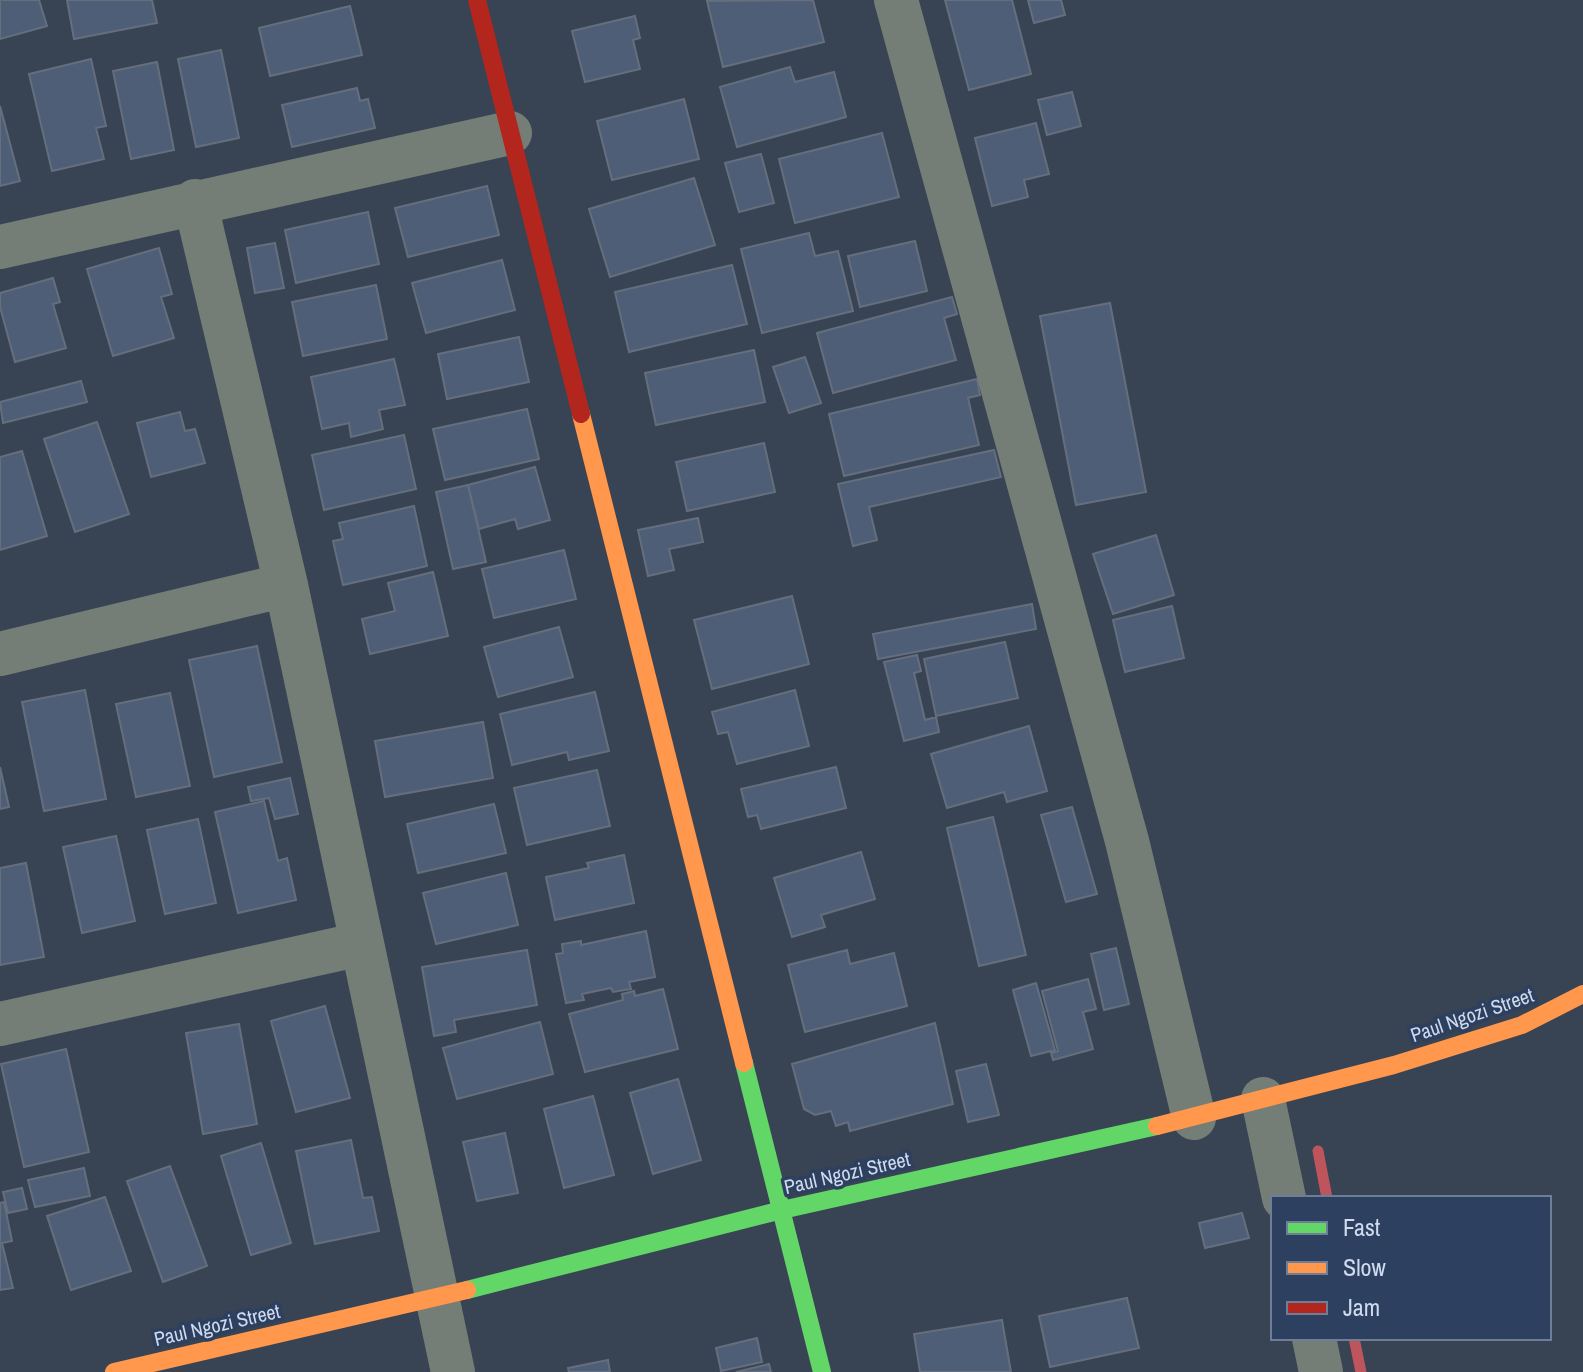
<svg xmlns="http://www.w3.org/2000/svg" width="1583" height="1372" font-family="'Archivo Narrow',sans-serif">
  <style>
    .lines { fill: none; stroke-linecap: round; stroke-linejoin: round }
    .stream { stroke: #bf555c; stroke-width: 11 }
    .building { fill: #4f5e77; stroke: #656e7c; stroke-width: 2 }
    .street { stroke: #747e76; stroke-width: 44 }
    .fast { stroke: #63d668; stroke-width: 18 }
    .slow { stroke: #ff974d; stroke-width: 18 }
    .jam { stroke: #b3261e; stroke-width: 18 }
    .labels { text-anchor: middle; stroke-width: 7; stroke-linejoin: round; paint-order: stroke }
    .street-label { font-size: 20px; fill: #cfdbee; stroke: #2d405f }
  </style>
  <rect width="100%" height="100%" fill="#384354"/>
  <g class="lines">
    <!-- stream -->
    <path class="stream" d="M 1318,1151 L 1327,1198
      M 1354,1338 L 1361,1372"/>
  </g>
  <!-- building -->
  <path class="building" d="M 0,0 L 39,0 L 47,26 L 0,39 Z
    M 67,0 L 152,0 L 157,23 L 74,39 Z
    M 813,0 L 824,42 L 723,67 L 707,1 Z
    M 945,0 L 1012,0 L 1031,74 L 969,90 Z
    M 1028,0 L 1061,0 L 1065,15 L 1034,23 Z
    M 350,6 L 362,55 L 270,76 L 259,28 Z
    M 635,16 L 640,38 L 633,40 L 640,69 L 585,82 L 572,31 Z
    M 221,50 L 239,138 L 196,147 L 178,59 Z
    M 91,59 L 106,126 L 96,128 L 104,159 L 52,171 L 29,74 Z
    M 157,62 L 174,150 L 131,159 L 113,71 Z
    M 790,67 L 795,82 L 834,72 L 846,117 L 737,147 L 720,87 Z
    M 357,88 L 360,101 L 368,99 L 375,128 L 292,147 L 282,105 Z
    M 1072,92 L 1081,126 L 1047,135 L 1038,100 Z
    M 684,99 L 699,159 L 612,180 L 597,121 Z
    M 0,106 L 20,181 L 0,186 Z
    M 1036,123 L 1049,174 L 1024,180 L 1028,197 L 992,206 L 975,138 Z
    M 882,133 L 899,197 L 795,223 L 779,159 Z
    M 761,154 L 774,203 L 739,212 L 725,163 Z
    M 694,178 L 715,245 L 610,277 L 589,209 Z
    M 487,186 L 499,235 L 408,257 L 395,208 Z
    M 368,212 L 379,264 L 296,283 L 285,230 Z
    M 809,233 L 815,256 L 838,251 L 853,311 L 762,333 L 741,249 Z
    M 915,241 L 927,291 L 860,307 L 848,256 Z
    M 275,243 L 284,288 L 255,293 L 247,248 Z
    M 159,248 L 172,294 L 161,297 L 174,338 L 113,356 L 87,269 Z
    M 502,260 L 515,310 L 426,333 L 412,283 Z
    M 732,265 L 747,324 L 629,352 L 615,292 Z
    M 53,278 L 60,302 L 53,304 L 66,348 L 15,362 L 0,307 L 0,293 Z
    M 376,285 L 387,339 L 303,356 L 292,302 Z
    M 952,297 L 957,314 L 944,318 L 956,360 L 833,393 L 817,333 Z
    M 1110,303 L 1146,492 L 1076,505 L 1040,316 Z
    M 519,337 L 529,382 L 447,399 L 438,354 Z
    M 754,350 L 765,402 L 656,425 L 645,373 Z
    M 805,357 L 821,403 L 789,413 L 773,367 Z
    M 394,359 L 405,405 L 379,410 L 383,429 L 351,437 L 349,423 L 322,429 L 311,377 Z
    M 977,379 L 980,395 L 968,398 L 979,445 L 844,476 L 829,414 Z
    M 81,381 L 87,402 L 3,423 L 0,402 Z
    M 527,409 L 539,459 L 445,480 L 433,429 Z
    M 180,412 L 185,431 L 195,429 L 205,463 L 151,477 L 137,423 Z
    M 97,422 L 129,514 L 75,532 L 44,439 Z
    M 404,435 L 416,489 L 324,510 L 312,455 Z
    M 764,443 L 775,492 L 687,511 L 676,462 Z
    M 994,450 L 1001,477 L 869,507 L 877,540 L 853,546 L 838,484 Z
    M 22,451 L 47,536 L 0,550 L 0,457 Z
    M 535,467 L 550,520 L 518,529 L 515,519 L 479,529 L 468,485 Z
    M 468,485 L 486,562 L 453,569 L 436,492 Z
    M 414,506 L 427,566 L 343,585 L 333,541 L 343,539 L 339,523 Z
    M 698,518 L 703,542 L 669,549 L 674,570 L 648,576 L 638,530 Z
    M 1156,535 L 1174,595 L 1113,614 L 1093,554 Z
    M 564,550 L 576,599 L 494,618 L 482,569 Z
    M 433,572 L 448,636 L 370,654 L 362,619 L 395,611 L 388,583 Z
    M 792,596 L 809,664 L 712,689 L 694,620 Z
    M 1032,604 L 1036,629 L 878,659 L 873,634 Z
    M 1172,606 L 1184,658 L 1125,672 L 1113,620 Z
    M 559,627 L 573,677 L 498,697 L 484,647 Z
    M 1005,642 L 1018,698 L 936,716 L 924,659 Z
    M 257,646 L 282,762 L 214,777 L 189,660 Z
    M 917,655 L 921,671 L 914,673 L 925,720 L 936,717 L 939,732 L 904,741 L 884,662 Z
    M 85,690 L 106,799 L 44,811 L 22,702 Z
    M 795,690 L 809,746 L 737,764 L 728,732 L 718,734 L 712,712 Z
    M 595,692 L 609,751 L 569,760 L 567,752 L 512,765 L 500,714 Z
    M 170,693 L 190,786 L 136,797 L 116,704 Z
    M 483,722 L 493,778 L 385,797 L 375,741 Z
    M 1029,726 L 1047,791 L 1007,802 L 1004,792 L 947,808 L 931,754 Z
    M 0,767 L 9,807 L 0,809 Z
    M 836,767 L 846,808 L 761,829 L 757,815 L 748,817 L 741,789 Z
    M 597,770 L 610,826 L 527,845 L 514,788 Z
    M 290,778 L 298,814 L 275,819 L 269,798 L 251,801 L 248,787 Z
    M 264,801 L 278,861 L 287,858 L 296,900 L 238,913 L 215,812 Z
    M 494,804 L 506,853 L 418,873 L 407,824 Z
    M 1072,807 L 1097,894 L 1066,902 L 1041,815 Z
    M 993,817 L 1026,955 L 979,966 L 947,828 Z
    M 198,819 L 216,903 L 165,914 L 147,830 Z
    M 116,836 L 135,921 L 82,933 L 63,847 Z
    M 861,852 L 875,899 L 821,915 L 825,927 L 792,937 L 774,878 Z
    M 624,855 L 634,903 L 555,920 L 546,877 L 589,868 L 587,863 Z
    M 26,863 L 44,957 L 0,965 L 0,868 Z
    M 506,873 L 518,925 L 436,944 L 423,893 Z
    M 646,931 L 655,977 L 629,982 L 631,989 L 613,992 L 611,988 L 582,994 L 584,1000 L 566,1003 L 556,954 L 563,953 L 562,944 L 581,941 L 581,945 Z
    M 1116,948 L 1129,1004 L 1104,1010 L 1091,954 Z
    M 527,950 L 537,1005 L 454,1020 L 456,1032 L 434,1036 L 422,967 Z
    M 847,950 L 850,964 L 894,953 L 907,1006 L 805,1032 L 788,965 Z
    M 1088,979 L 1096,1009 L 1083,1012 L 1093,1049 L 1053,1060 L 1051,1053 L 1058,1051 L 1042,991 Z
    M 1036,983 L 1055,1050 L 1031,1056 L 1013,990 Z
    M 663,989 L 678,1049 L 585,1072 L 569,1014 L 623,1000 L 622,994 L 634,991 L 635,996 Z
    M 325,1006 L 350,1098 L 296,1112 L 271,1021 Z
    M 540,1022 L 553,1074 L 457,1099 L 443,1048 Z
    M 935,1023 L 953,1104 L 850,1131 L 848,1122 L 836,1126 L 831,1111 L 815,1115 L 804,1109 L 792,1064 Z
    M 239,1024 L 257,1124 L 203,1134 L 186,1033 Z
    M 66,1049 L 89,1152 L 24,1167 L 1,1064 Z
    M 986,1064 L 999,1115 L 968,1122 L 956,1071 Z
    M 678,1079 L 701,1160 L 653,1174 L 630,1093 Z
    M 593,1096 L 614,1175 L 564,1188 L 544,1109 Z
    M 505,1133 L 518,1193 L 477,1201 L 463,1142 Z
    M 351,1140 L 363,1198 L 372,1197 L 379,1231 L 315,1244 L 296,1151 Z
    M 261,1143 L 291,1243 L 251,1255 L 221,1156 Z
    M 170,1166 L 207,1266 L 163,1282 L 127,1181 Z
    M 84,1168 L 90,1196 L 35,1207 L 28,1180 Z
    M 22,1188 L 27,1209 L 8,1213 L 3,1192 Z
    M 105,1197 L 131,1271 L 71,1290 L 47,1216 Z
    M 4,1202 L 12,1241 L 2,1243 L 13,1288 L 0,1290 L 0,1203 Z
    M 1242,1213 L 1249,1238 L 1205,1248 L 1199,1223 Z
    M 1127,1298 L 1139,1348 L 1050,1367 L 1039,1316 Z
    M 1002,1320 L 1011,1372 L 920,1372 L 914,1334 Z
    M 757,1338 L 762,1362 L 721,1371 L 716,1348 Z
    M 608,1360 L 610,1372 L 569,1372 L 568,1368 Z
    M 769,1364 L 771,1372 L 736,1372 Z"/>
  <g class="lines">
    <!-- street -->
    <path class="street" d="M 896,0 L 1127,841 L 1194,1118
      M 195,201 L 286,585 L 453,1372
      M 0,247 L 510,133
      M 0,654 L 286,585
      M 0,1024 L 361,944
      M 1263,1099 L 1284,1198
      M 1314,1338 L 1321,1372"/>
    <!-- fast -->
    <path class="fast" d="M 744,1063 L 822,1372
      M 467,1290 L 782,1210 L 1157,1126"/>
    <!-- slow -->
    <path class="slow" d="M 581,414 L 744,1063
      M 1157,1126 L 1394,1065 L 1522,1025 L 1583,994
      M 114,1372 L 467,1290"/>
    <!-- jam -->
    <path class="jam" d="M 477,0 L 581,414"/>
  </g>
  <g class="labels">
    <!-- street labels -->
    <g class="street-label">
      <text transform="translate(1472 1015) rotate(-19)" y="7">Paul Ngozi Street</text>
      <text transform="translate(847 1173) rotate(-13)" y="7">Paul Ngozi Street</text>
      <text transform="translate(217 1325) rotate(-13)" y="7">Paul Ngozi Street</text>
    </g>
  </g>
  <!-- legend -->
  <rect x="1271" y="1196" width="280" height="144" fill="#2d405f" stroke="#6e7e98" stroke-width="2"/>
  <rect x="1287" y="1222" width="40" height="12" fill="#63d668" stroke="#6e7e98" stroke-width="2"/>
  <text x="1343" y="1236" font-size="24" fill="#cfdbee">Fast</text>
  <rect x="1287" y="1262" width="40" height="12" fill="#ff974d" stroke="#6e7e98" stroke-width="2"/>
  <text x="1343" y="1276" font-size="24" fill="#cfdbee">Slow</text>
  <rect x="1287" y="1302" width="40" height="12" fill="#b3261e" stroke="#6e7e98" stroke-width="2"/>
  <text x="1343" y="1316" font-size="24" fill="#cfdbee">Jam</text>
</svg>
